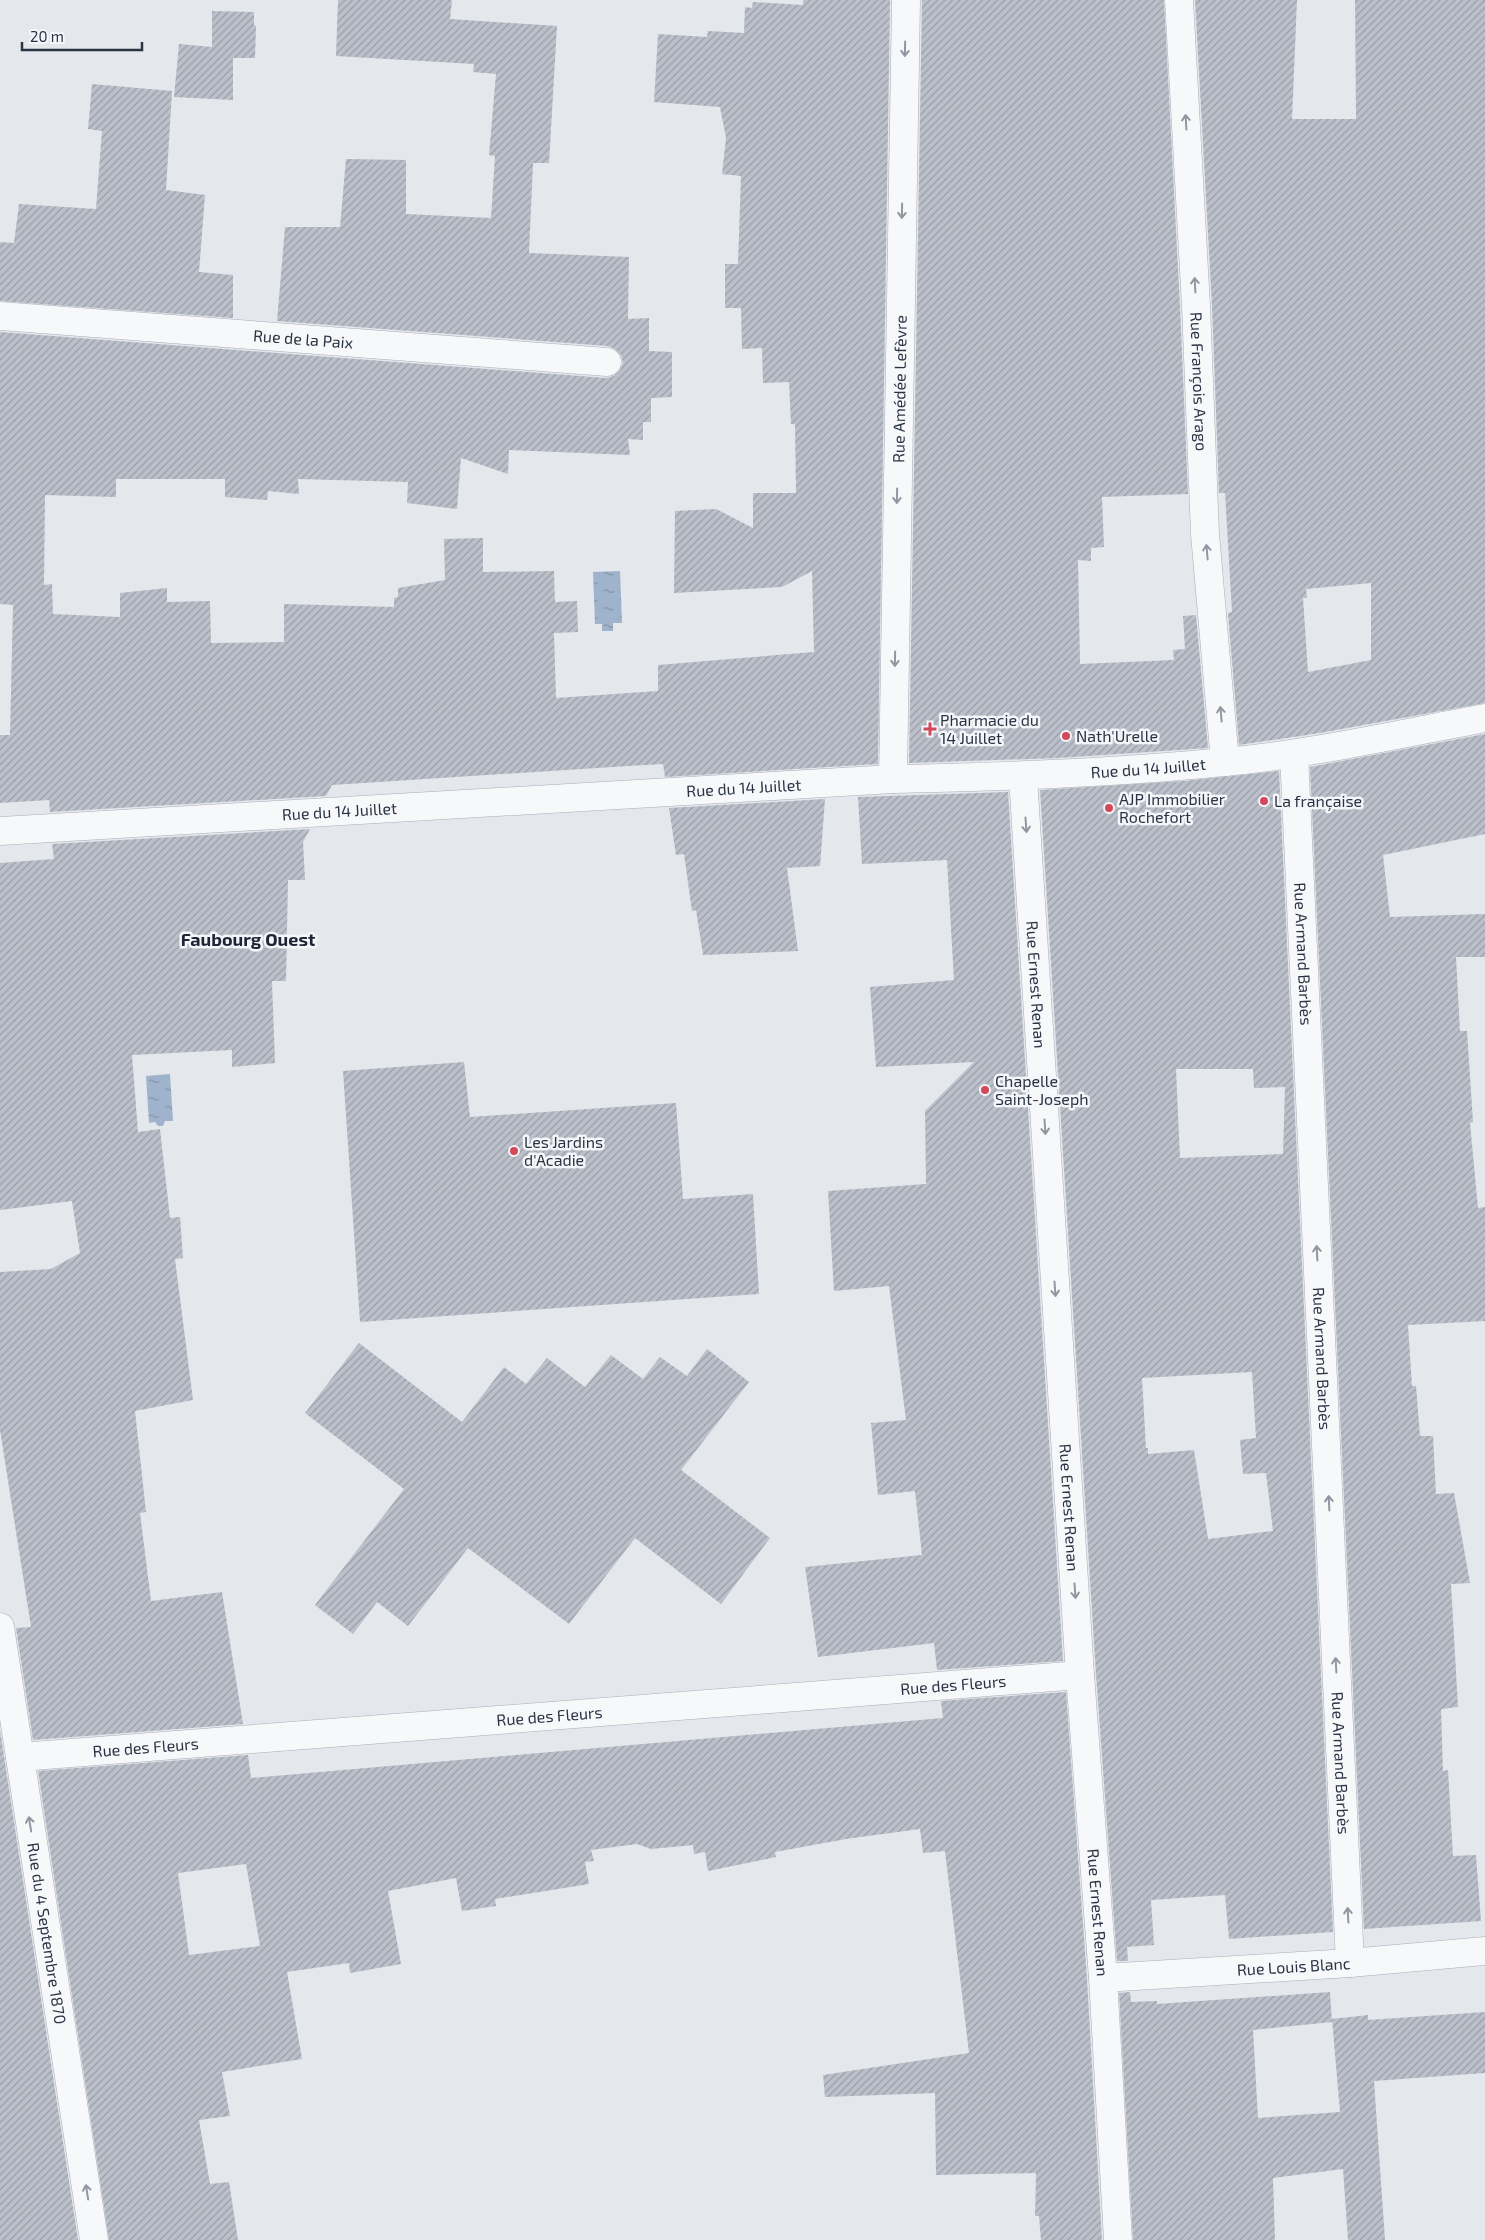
<svg xmlns="http://www.w3.org/2000/svg" width="1485" height="2240" font-family="'Exo 2',sans-serif">
  <style>
    .water { fill: url(#water-ripples) }
    .building { fill: url(#building-hatch); fill-rule: evenodd }
    .lines { fill: none; stroke-linecap: round; stroke-linejoin: round }
    .minor-casing { stroke: #a9aeb7; stroke-width: 29 }
    .minor { stroke: #f7f8fa; stroke-width: 28 }
    .oneway { stroke: #9196a0 }
    .poi-dot { fill: #d1495b; stroke: #f4f6f9; stroke-width: 2 }
    .labels { text-anchor: middle; stroke-width: 5; stroke-linejoin: round; paint-order: stroke }
    .street-label { font-size: 16px; fill: #2b3445; stroke: #f4f6f9 }
    .poi-label { font-size: 16px; fill: #2b3445; stroke: #f4f6f9; text-anchor: start }
    .neighbourhood-label { font-size: 18px; font-weight: bold; fill: #1d2536; stroke: #f4f6f9 }
  </style>
  <defs>
    <pattern id="water-ripples" width="26" height="14" patternUnits="userSpaceOnUse" patternTransform="scale(1.25)"><rect width="26" height="14" fill="#9fb4cc"/><path d="M2 4q2-2 4 0t4 0M15 11q2-2 4 0t4 0" fill="none" stroke="#8293a7"/></pattern>
    <pattern id="building-hatch" width="6" height="6" patternUnits="userSpaceOnUse" patternTransform="scale(1.25)"><rect width="6" height="6" fill="#bbc0ca"/><path d="M-1 1l2-2M0 6l6-6M5 7l2-2" fill="none" stroke="#989da6"/></pattern>
  </defs>
  <rect width="100%" height="100%" fill="#e4e7ec"/>
  <!-- water -->
  <path class="water" d="M 620,571 L 622,623 L 613,623 L 613,631 L 602,631 L 602,624 L 595,624 L 593,572 Z
    M 170,1074 L 173,1121 L 165,1121 L 163,1126 L 158,1126 L 155,1122 L 149,1123 L 146,1076 Z"/>
  <!-- building -->
  <path class="building" d="M 338,0 L 452,0 L 450,19 L 557,26 L 549,163 L 533,163 L 529,253 L 629,257 L 628,319 L 649,318 L 649,351 L 672,352 L 672,397 L 651,398 L 651,422 L 643,422 L 643,440 L 628,439 L 630,455 L 509,450 L 508,474 L 461,458 L 457,509 L 407,503 L 408,482 L 298,479 L 299,494 L 268,491 L 267,500 L 225,497 L 225,479 L 116,479 L 116,497 L 45,495 L 44,585 L 52,584 L 53,614 L 120,617 L 120,593 L 167,588 L 167,602 L 210,601 L 211,643 L 284,642 L 284,604 L 394,607 L 394,598 L 398,597 L 398,588 L 445,580 L 444,539 L 483,538 L 483,572 L 554,571 L 555,602 L 577,601 L 578,632 L 554,633 L 556,698 L 658,691 L 658,665 L 814,652 L 812,571 L 782,587 L 674,593 L 675,511 L 716,509 L 753,528 L 753,493 L 796,493 L 795,424 L 791,424 L 789,382 L 763,383 L 762,348 L 742,349 L 741,308 L 725,308 L 725,264 L 738,264 L 741,176 L 722,174 L 726,138 L 720,107 L 654,102 L 658,34 L 707,37 L 708,31 L 744,33 L 745,7 L 752,8 L 753,2 L 803,5 L 803,0 L 890,0 L 878,764 L 665,777 L 663,764 L 628,766 L 332,785 L 326,796 L 50,812 L 49,800 L 0,803 L 0,735 L 10,735 L 13,605 L 0,604 L 0,332 L 606,378 L 614,376 L 620,370 L 623,363 L 621,355 L 615,349 L 608,346 L 277,321 L 285,227 L 340,227 L 346,159 L 406,160 L 406,214 L 491,218 L 495,156 L 489,155 L 496,74 L 473,72 L 474,64 L 336,56 Z
    M 922,0 L 1164,0 L 1180,307 L 1188,494 L 1102,497 L 1104,547 L 1091,548 L 1091,561 L 1078,560 L 1080,664 L 1174,660 L 1173,650 L 1185,649 L 1183,616 L 1196,615 L 1208,748 L 1058,758 L 909,763 Z
    M 1195,0 L 1297,0 L 1292,119 L 1356,119 L 1355,0 L 1485,0 L 1485,703 L 1320,733 L 1239,745 L 1228,613 L 1232,612 L 1225,493 L 1219,493 L 1212,305 ZM 1371,583 L 1371,660 L 1308,672 L 1303,598 L 1307,598 L 1306,589 Z
    M 212,11 L 254,12 L 254,25 L 256,26 L 255,58 L 233,58 L 233,100 L 174,97 L 179,44 L 212,47 Z
    M 92,84 L 172,91 L 166,190 L 205,195 L 199,272 L 233,275 L 233,318 L 0,301 L 0,242 L 14,243 L 19,204 L 96,209 L 102,131 L 88,129 Z
    M 1485,734 L 1485,834 L 1383,855 L 1390,917 L 1485,914 L 1485,957 L 1456,957 L 1460,1031 L 1467,1031 L 1473,1122 L 1470,1123 L 1478,1208 L 1485,1207 L 1485,1321 L 1408,1325 L 1412,1386 L 1416,1386 L 1420,1436 L 1433,1436 L 1436,1494 L 1454,1493 L 1470,1583 L 1451,1584 L 1458,1707 L 1441,1709 L 1443,1771 L 1448,1770 L 1453,1856 L 1476,1855 L 1481,1921 L 1364,1929 L 1310,767 Z
    M 1279,771 L 1333,1932 L 1229,1939 L 1225,1895 L 1151,1900 L 1154,1945 L 1127,1947 L 1128,1961 L 1117,1961 L 1096,1674 L 1040,790 L 1184,781 ZM 1176,1069 L 1253,1069 L 1254,1088 L 1285,1087 L 1283,1154 L 1180,1158 ZM 1252,1372 L 1256,1438 L 1240,1440 L 1243,1474 L 1266,1473 L 1273,1531 L 1208,1539 L 1194,1450 L 1148,1454 L 1148,1448 L 1146,1448 L 1142,1378 Z
    M 1008,792 L 1063,1661 L 937,1670 L 934,1643 L 818,1657 L 805,1567 L 922,1555 L 915,1491 L 878,1495 L 871,1423 L 906,1420 L 889,1286 L 834,1291 L 828,1191 L 926,1184 L 925,1111 L 974,1062 L 876,1067 L 870,987 L 954,980 L 947,860 L 862,864 L 858,797 Z
    M 825,799 L 820,866 L 787,868 L 798,951 L 703,955 L 696,910 L 692,911 L 684,854 L 676,855 L 669,808 Z
    M 310,829 L 303,842 L 305,880 L 288,880 L 286,981 L 272,981 L 275,1063 L 232,1067 L 232,1050 L 132,1055 L 138,1132 L 160,1129 L 170,1218 L 180,1217 L 183,1258 L 175,1259 L 193,1400 L 135,1411 L 146,1512 L 140,1513 L 151,1601 L 222,1592 L 243,1724 L 33,1740 L 16,1628 L 31,1627 L 0,1430 L 0,1272 L 51,1269 L 80,1253 L 72,1201 L 0,1210 L 0,863 L 54,859 L 52,844 Z
    M 464,1062 L 470,1117 L 676,1103 L 683,1199 L 753,1194 L 759,1294 L 360,1322 L 343,1071 Z
    M 359,1343 L 462,1422 L 504,1367 L 526,1384 L 547,1358 L 585,1387 L 611,1355 L 643,1379 L 660,1357 L 687,1376 L 707,1349 L 749,1382 L 681,1470 L 770,1538 L 721,1604 L 635,1538 L 569,1624 L 468,1548 L 408,1626 L 377,1602 L 353,1634 L 315,1605 L 404,1489 L 305,1413 Z
    M 1066,1692 L 1087,1979 L 1102,2240 L 1041,2240 L 1039,2216 L 1035,2216 L 1036,2173 L 936,2175 L 935,2093 L 825,2097 L 823,2075 L 969,2053 L 945,1851 L 923,1853 L 920,1829 L 846,1839 L 775,1852 L 776,1857 L 708,1871 L 705,1852 L 694,1854 L 693,1845 L 651,1849 L 637,1844 L 591,1850 L 594,1861 L 585,1862 L 589,1884 L 495,1899 L 496,1906 L 462,1911 L 456,1878 L 388,1891 L 401,1964 L 350,1973 L 349,1963 L 287,1972 L 302,2059 L 222,2072 L 230,2116 L 199,2120 L 210,2184 L 229,2182 L 238,2240 L 109,2240 L 38,1771 L 248,1755 L 251,1778 L 943,1718 L 941,1701 ZM 246,1864 L 260,1946 L 189,1955 L 178,1873 Z
    M 0,1730 L 78,2240 L 0,2240 Z
    M 1130,1992 L 1131,2002 L 1157,2001 L 1157,2004 L 1330,1992 L 1332,2022 L 1253,2030 L 1258,2118 L 1340,2112 L 1332,2019 L 1368,2015 L 1368,2020 L 1485,2012 L 1485,2073 L 1374,2081 L 1385,2240 L 1348,2240 L 1343,2169 L 1273,2178 L 1275,2240 L 1133,2240 L 1119,1993 Z"/>
  <g class="lines">
    <!-- minor casing -->
    <g class="minor-casing">
      <g id="minor">
        <path id="s1" d="M 1179,0 L 1196,306 L 1205,534 L 1225,762"/>
        <path id="s2" d="M 0,316 L 607,362"/>
        <path id="s3" d="M 1294,754 L 1350,1963"/>
        <path id="s4" d="M 1023,777 L 1080,1675 L 1103,1978 L 1118,2240"/>
        <path id="s5" d="M 893,779 L 906,0"/>
        <path id="s6" d="M 0,831 L 893,779 C 1003,777 1114,773 1224,762 C 1312,754 1399,734 1485,718"/>
        <path id="s7" d="M 0,1627 L 94,2240"/>
        <path id="s8" d="M 20,1757 L 1080,1675"/>
        <path id="s9" d="M 1103,1978 L 1350,1963 L 1485,1951"/>
      </g>
    </g>
    <!-- minor -->
    <use href="#minor" class="minor"/>
  </g>
  <!-- one-way arrows -->
  <defs><path id="oneway-shaft" d="M-6 0H5M1.5-3L5.5 0L1.5 3" fill="none" stroke-width="1.6" stroke-linecap="round" stroke-linejoin="round" transform="scale(1.25)"/></defs>
  <g class="oneway">
    <use href="#oneway-shaft" transform="translate(905 49) rotate(91)"/>
    <use href="#oneway-shaft" transform="translate(1186 122) rotate(-93)"/>
    <use href="#oneway-shaft" transform="translate(902 211) rotate(91)"/>
    <use href="#oneway-shaft" transform="translate(1195 285) rotate(-93)"/>
    <use href="#oneway-shaft" transform="translate(897 496) rotate(91)"/>
    <use href="#oneway-shaft" transform="translate(1207 552) rotate(-95)"/>
    <use href="#oneway-shaft" transform="translate(895 659) rotate(91)"/>
    <use href="#oneway-shaft" transform="translate(1221 714) rotate(-95)"/>
    <use href="#oneway-shaft" transform="translate(1026 825) rotate(86)"/>
    <use href="#oneway-shaft" transform="translate(1045 1127) rotate(86)"/>
    <use href="#oneway-shaft" transform="translate(1317 1253) rotate(-93)"/>
    <use href="#oneway-shaft" transform="translate(1055 1289) rotate(86)"/>
    <use href="#oneway-shaft" transform="translate(1329 1503) rotate(-93)"/>
    <use href="#oneway-shaft" transform="translate(1075 1591) rotate(86)"/>
    <use href="#oneway-shaft" transform="translate(1336 1665) rotate(-93)"/>
    <use href="#oneway-shaft" transform="translate(30 1824) rotate(-99)"/>
    <use href="#oneway-shaft" transform="translate(1348 1915) rotate(-93)"/>
    <use href="#oneway-shaft" transform="translate(87 2192) rotate(-99)"/>
  </g>
  <!-- markers -->
  <g class="poi-dot">
    <path d="M927.5 721.5h5v5h5v5h-5v5h-5v-5h-5v-5h5z"/>
    <circle cx="1066" cy="736" r="5"/>
    <circle cx="1264" cy="801" r="5"/>
    <circle cx="1109" cy="808" r="5"/>
    <circle cx="985" cy="1090" r="5"/>
    <circle cx="514" cy="1151" r="5"/>
  </g>
  <g class="labels">
    <!-- street labels -->
    <g class="street-label">
      <text dy="6" stroke="none"><textPath href="#s2" startOffset="304">Rue de la Paix</textPath></text>
      <text dy="6" stroke="none"><textPath href="#s1" startOffset="382">Rue François Arago</textPath></text>
      <text dy="6" stroke="none"><textPath href="#s5" startOffset="390">Rue Amédée Lefèvre</textPath></text>
      <text dy="6" stroke="none"><textPath href="#s6" startOffset="1150">Rue du 14 Juillet</textPath></text>
      <text dy="6" stroke="none"><textPath href="#s6" startOffset="745">Rue du 14 Juillet</textPath></text>
      <text dy="6" stroke="none"><textPath href="#s6" startOffset="340">Rue du 14 Juillet</textPath></text>
      <text dy="6" stroke="none"><textPath href="#s3" startOffset="200">Rue Armand Barbès</textPath></text>
      <text dy="6" stroke="none"><textPath href="#s4" startOffset="208">Rue Ernest Renan</textPath></text>
      <text dy="6" stroke="none"><textPath href="#s3" startOffset="605">Rue Armand Barbès</textPath></text>
      <text dy="6" stroke="none"><textPath href="#s4" startOffset="732">Rue Ernest Renan</textPath></text>
      <text dy="6" stroke="none"><textPath href="#s8" startOffset="936">Rue des Fleurs</textPath></text>
      <text dy="6" stroke="none"><textPath href="#s8" startOffset="531">Rue des Fleurs</textPath></text>
      <text dy="6" stroke="none"><textPath href="#s8" startOffset="126">Rue des Fleurs</textPath></text>
      <text dy="6" stroke="none"><textPath href="#s3" startOffset="1010">Rue Armand Barbès</textPath></text>
      <text dy="6" stroke="none"><textPath href="#s4" startOffset="1138">Rue Ernest Renan</textPath></text>
      <text dy="6" stroke="none"><textPath href="#s7" startOffset="310">Rue du 4 Septembre 1870</textPath></text>
      <text dy="6" stroke="none"><textPath href="#s9" startOffset="191">Rue Louis Blanc</textPath></text>
    </g>
    <!-- poi labels -->
    <g class="poi-label">
      <text x="940" y="726">Pharmacie du<tspan x="940" dy="18">14 Juillet</tspan></text>
      <text x="1076" y="742">Nath'Urelle</text>
      <text x="1119" y="805">AJP Immobilier<tspan x="1119" dy="18">Rochefort</tspan></text>
      <text x="1274" y="807">La française</text>
      <text x="995" y="1087">Chapelle<tspan x="995" dy="18">Saint-Joseph</tspan></text>
      <text x="524" y="1148">Les Jardins<tspan x="524" dy="18">d'Acadie</tspan></text>
    </g>
    <!-- neighbourhood labels -->
    <g class="neighbourhood-label">
      <text x="248" y="946">Faubourg Ouest</text>
    </g>
  </g>
  <!-- scale -->
  <path d="M22 42v8h120v-8" fill="none" stroke="#2b3445" stroke-width="2.5"/>
  <text x="30" y="42" font-size="15" fill="#2b3445" stroke="#f4f6f9" stroke-width="4" paint-order="stroke">20 m</text>
</svg>
